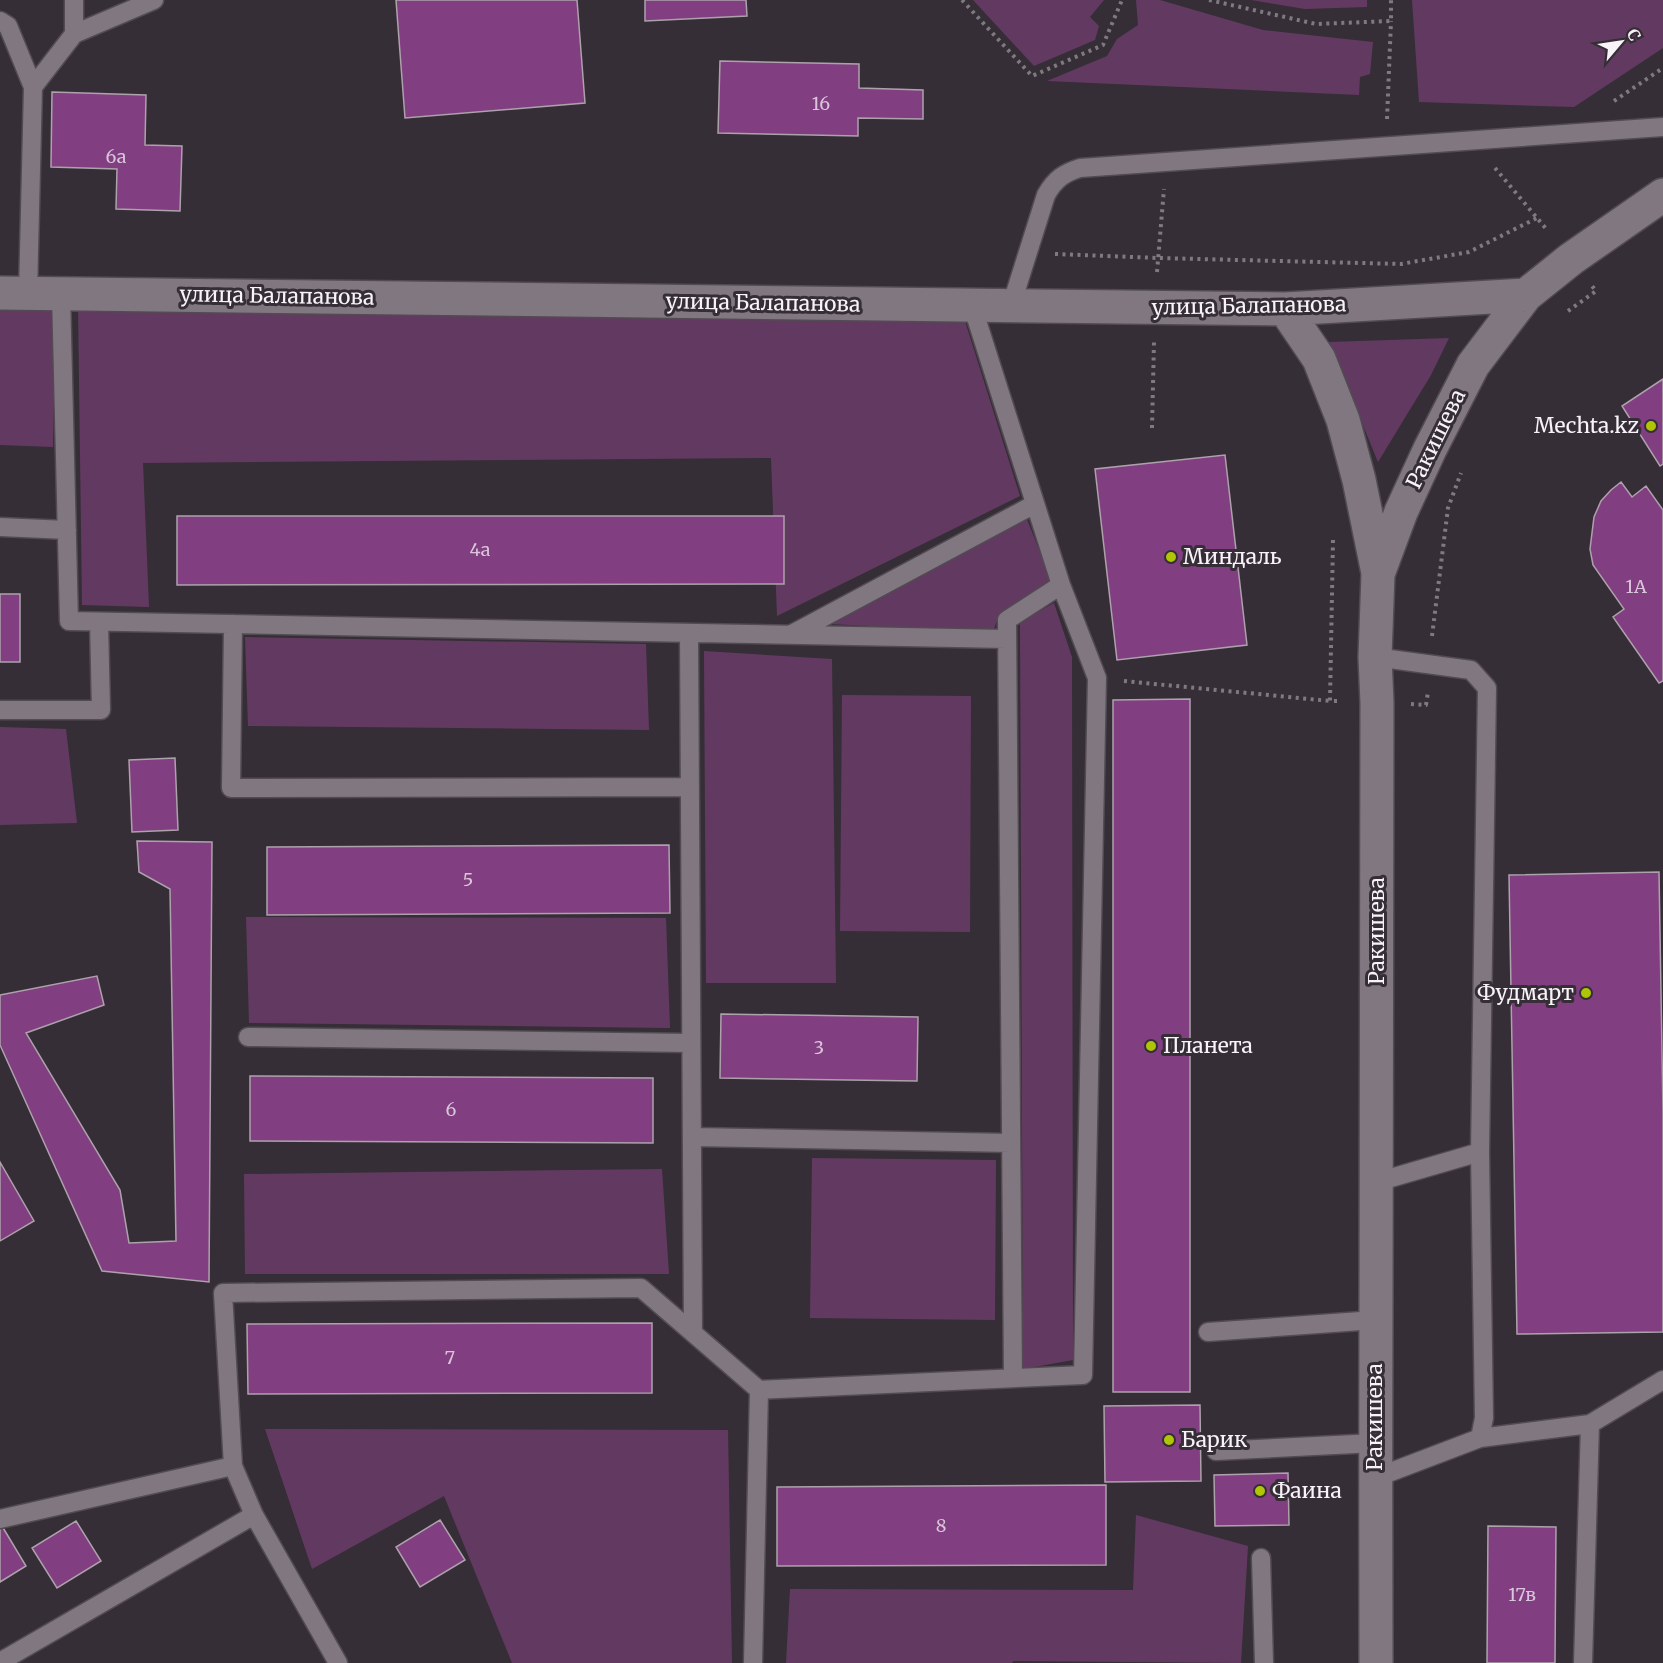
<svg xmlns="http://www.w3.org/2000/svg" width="1663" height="1663" font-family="Merriweather,serif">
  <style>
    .green { fill: #623a61 }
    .building { fill: #813e80; stroke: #ada2ac; stroke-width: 1.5 }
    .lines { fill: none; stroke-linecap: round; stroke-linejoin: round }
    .lane-casing { stroke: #524b52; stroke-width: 21 }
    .secondary-casing { stroke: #524b52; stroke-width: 36 }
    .path { stroke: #807980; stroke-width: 4; stroke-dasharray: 3 4.5; stroke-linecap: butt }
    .lane { stroke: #817780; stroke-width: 18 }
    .secondary { stroke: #817780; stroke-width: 33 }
    .poi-dot { fill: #afc505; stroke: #362e36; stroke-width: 2 }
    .labels { text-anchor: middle; stroke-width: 6; stroke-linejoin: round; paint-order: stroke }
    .number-label { font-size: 18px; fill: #dac6da }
    .street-label { font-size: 21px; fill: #f8f3f8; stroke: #362e36 }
    .poi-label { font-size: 21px; fill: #f8f3f8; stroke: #362e36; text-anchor: start }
  </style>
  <rect width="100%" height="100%" fill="#362e36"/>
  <!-- green -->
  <path class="green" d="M 973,0 L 1104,0 L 1090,17 L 1099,26 L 1095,40 L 1034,66 Z
    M 1136,0 L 1160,0 L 1263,30 L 1373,42 L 1370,74 L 1360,77 L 1359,95 L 1047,81 L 1107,56 L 1117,39 L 1138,25 Z
    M 1251,0 L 1367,0 L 1367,7 L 1305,9 Z
    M 1412,0 L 1663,0 L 1663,48 L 1574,107 L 1419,102 Z
    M 78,304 L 964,318 L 1020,496 L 777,616 L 771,458 L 143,463 L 149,607 L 82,605 Z
    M 0,306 L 55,308 L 53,447 L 0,445 Z
    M 1449,338 L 1431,375 L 1378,462 L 1329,342 Z
    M 1026,517 L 1052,582 L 999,614 L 993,632 L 829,624 Z
    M 1054,603 L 1072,657 L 1073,1360 L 1023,1369 L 1020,622 Z
    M 245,637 L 646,644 L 649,730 L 248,726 Z
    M 704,651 L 832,659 L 836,983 L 706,983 Z
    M 842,695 L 971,696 L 970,932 L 840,931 Z
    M 0,727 L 66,729 L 77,823 L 0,825 Z
    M 246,917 L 666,918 L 670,1028 L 249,1023 Z
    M 812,1158 L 996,1160 L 995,1320 L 810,1318 Z
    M 662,1169 L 669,1274 L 245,1274 L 244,1174 Z
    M 265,1429 L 728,1430 L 732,1663 L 512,1663 L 444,1496 L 312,1569 Z
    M 1136,1515 L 1248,1546 L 1241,1663 L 1013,1661 L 1012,1663 L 786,1663 L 790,1589 L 1133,1590 Z"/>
  <!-- building -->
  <path class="building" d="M 396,0 L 577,0 L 585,103 L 405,118 Z
    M 645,0 L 746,0 L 747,16 L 645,21 Z
    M 720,61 L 859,64 L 859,88 L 923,90 L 923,119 L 858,118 L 858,136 L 718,133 Z
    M 52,92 L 146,95 L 145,145 L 182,146 L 180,211 L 116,209 L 117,169 L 51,167 Z
    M 1663,379 L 1663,464 L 1660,466 L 1622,406 Z
    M 1225,455 L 1247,645 L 1117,660 L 1095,469 Z
    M 1621,482 L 1632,497 L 1646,486 L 1663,510 L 1663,681 L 1659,683 L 1613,617 L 1624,609 L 1593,565 L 1590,549 L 1594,517 L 1601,501 L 1611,490 Z
    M 177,516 L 784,516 L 784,584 L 177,585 Z
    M 0,594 L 20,594 L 20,662 L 0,662 Z
    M 1190,699 L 1190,1392 L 1113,1392 L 1113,700 Z
    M 175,758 L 178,830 L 132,832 L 129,760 Z
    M 137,841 L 212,842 L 209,1282 L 102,1271 L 0,1045 L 0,995 L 97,976 L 104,1005 L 26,1033 L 120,1190 L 129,1243 L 176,1241 L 170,889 L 139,872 Z
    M 669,845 L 670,913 L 267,915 L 267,847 Z
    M 1659,872 L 1663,1112 L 1663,1332 L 1517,1334 L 1509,875 Z
    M 721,1014 L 918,1017 L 917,1081 L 720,1078 Z
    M 250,1076 L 653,1078 L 653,1143 L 250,1141 Z
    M 0,1162 L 34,1221 L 0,1241 Z
    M 652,1323 L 652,1393 L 248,1394 L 247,1324 Z
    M 1200,1405 L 1201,1481 L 1105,1482 L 1104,1406 Z
    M 1288,1473 L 1289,1525 L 1215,1526 L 1214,1475 Z
    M 1106,1485 L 1106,1565 L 777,1566 L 777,1487 Z
    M 440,1520 L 465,1560 L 420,1587 L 396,1547 Z
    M 76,1521 L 101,1561 L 57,1588 L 32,1548 Z
    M 2,1526 L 26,1566 L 0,1582 L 0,1527 Z
    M 1488,1526 L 1556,1527 L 1555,1663 L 1487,1663 Z"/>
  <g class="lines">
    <!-- lane casing -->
    <g class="lane-casing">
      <path id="lane" d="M 74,0 L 74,34 L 154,0
        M 0,21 L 8,26 L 33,87
        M 28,293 L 33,87 L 74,34
        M 61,294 L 69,621 L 1007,639
        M 1011,306 L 1046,195 C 1055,179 1064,173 1080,168 L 1663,127
        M 0,527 L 67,530
        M 233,624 L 231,788 L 690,787
        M 689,633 L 693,1333
        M 792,634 L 1035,504
        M 1375,657 L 1471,670 L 1487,688 L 1480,1152 L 1484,1418 L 1480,1438 L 1375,1478
        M 0,710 L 101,710 L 99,622
        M 248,1037 L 691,1043
        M 692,1137 L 1011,1143
        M 1377,1182 L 1480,1152
        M 1208,1332 L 1375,1320
        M 1013,1378 L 1007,620 L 1061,585
        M 1480,1438 L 1590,1424 L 1663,1380
        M 1216,1451 L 1375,1443
        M 254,1515 L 233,1466 L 223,1293 L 641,1288 L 759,1390
        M 0,1519 L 233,1466
        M 1261,1558 L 1264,1663
        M 0,1662 L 254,1515 L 338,1663
        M 753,1663 L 759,1390 L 1083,1375 L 1097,678 L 1061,585 L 972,305
        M 1583,1663 L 1590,1424"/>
    </g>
    <!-- secondary casing -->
    <g class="secondary-casing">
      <path id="secondary" d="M 0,293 L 1285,309 L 1526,295
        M 1285,309 L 1319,359 L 1343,420 L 1359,480 L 1378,573
        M 1376,1663 C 1375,1343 1377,1023 1377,703 L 1375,657 L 1378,574 L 1401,512 L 1430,449 L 1473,365 L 1526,295 L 1571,259 L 1663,195"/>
    </g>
    <!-- path -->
    <path class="path" d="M 962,0 L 1032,76 L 1103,45 L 1122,0
      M 1209,0 L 1316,24 L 1391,21 L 1391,0
      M 1614,101 L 1663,68
      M 1387,119 L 1391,21
      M 1495,168 L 1548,231
      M 1055,254 L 1158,258 L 1401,264 L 1469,252 L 1537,218
      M 1157,272 L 1164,189
      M 1568,311 L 1596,291 L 1592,286
      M 1152,428 L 1154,342
      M 1333,540 L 1330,701 L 1341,701
      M 1432,636 L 1448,508 L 1461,473
      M 1124,681 L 1330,701
      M 1411,704 L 1426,705 L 1428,692"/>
    <!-- lane -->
    <use href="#lane" class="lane"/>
    <!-- secondary -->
    <use href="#secondary" class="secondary"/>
  </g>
  <!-- markers -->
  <g class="poi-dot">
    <circle cx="1651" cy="426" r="6"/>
    <circle cx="1171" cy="557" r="6"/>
    <circle cx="1586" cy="993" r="6"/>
    <circle cx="1151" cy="1046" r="6"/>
    <circle cx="1169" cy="1440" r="6"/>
    <circle cx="1260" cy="1491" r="6"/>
  </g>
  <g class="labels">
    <!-- number labels -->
    <g class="number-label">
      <text x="821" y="110">16</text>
      <text x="116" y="163">6а</text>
      <text x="480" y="556">4а</text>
      <text x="1636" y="593">1А</text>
      <text x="468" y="886">5</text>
      <text x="819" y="1054">3</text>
      <text x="451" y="1116">6</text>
      <text x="450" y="1364">7</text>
      <text x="941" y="1532">8</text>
      <text x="1522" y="1601">17в</text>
    </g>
    <!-- street labels -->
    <g class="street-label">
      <text transform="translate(277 296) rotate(1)" y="7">улица Балапанова</text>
      <text transform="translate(763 303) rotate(1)" y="7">улица Балапанова</text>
      <text transform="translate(1249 306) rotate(-1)" y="7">улица Балапанова</text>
      <text transform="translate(1436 439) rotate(-64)" y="7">Ракишева</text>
      <text transform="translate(1377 931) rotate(-90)" y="7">Ракишева</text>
      <text transform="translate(1375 1417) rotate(-90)" y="7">Ракишева</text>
    </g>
    <!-- poi labels -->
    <g class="poi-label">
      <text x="1639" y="433" text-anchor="end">Mechta.kz</text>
      <text x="1183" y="564">Миндаль</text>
      <text x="1574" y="1000" text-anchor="end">Фудмарт</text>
      <text x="1163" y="1053">Планета</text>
      <text x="1181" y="1447">Барик</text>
      <text x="1272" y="1498">Фаина</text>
    </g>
  </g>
  <!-- north arrow -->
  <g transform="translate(1621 42) rotate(61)" stroke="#362e36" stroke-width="4.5" paint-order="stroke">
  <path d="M0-4.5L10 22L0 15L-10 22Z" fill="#f8f3f8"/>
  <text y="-9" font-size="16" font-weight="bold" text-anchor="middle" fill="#f8f3f8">С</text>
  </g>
</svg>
